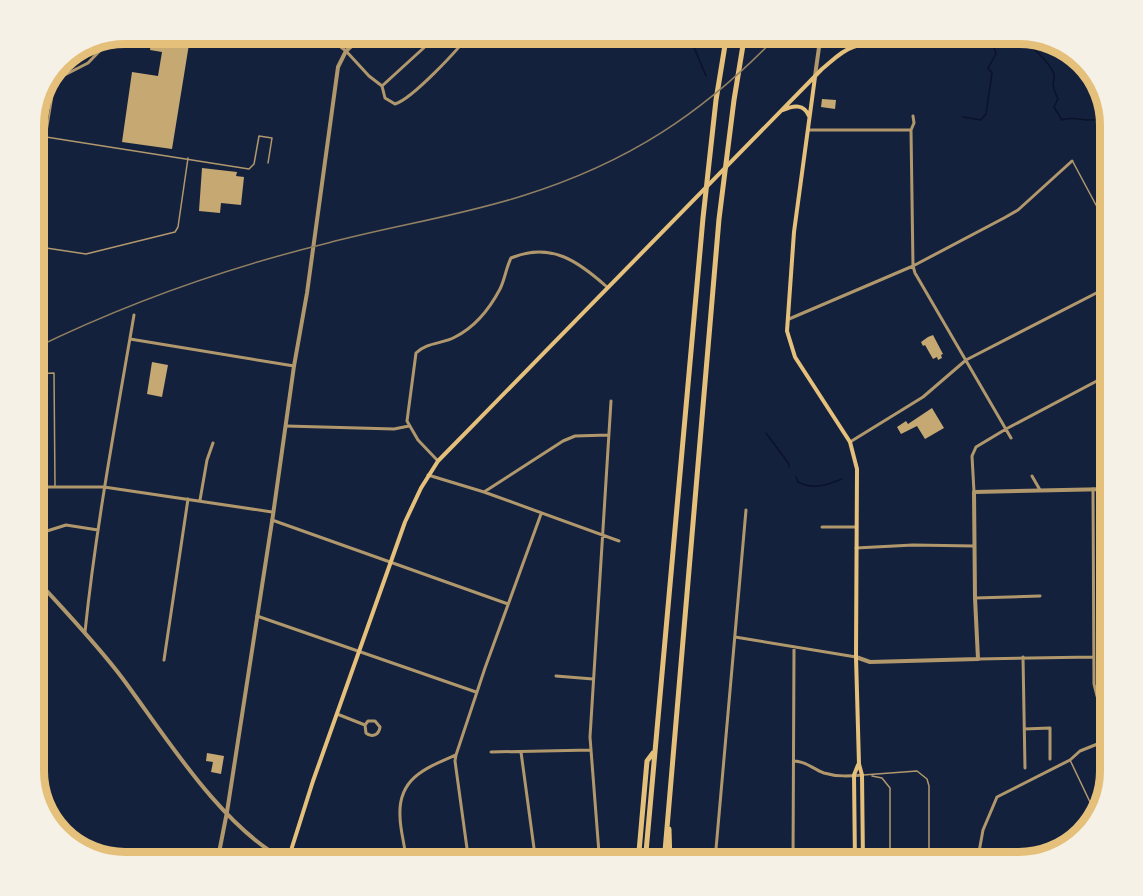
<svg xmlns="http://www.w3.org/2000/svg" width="1143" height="896" font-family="'IBM Plex Sans',sans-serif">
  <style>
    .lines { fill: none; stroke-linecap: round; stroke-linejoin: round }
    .stream { stroke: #0b132b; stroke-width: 1.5 }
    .building { fill: #c6a872 }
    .service { stroke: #b1986c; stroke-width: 1.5 }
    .minor { stroke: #b1986c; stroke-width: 3 }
    .tertiary { stroke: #b1986c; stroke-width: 4 }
    .secondary { stroke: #e5c07b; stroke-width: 4 }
    .motorway { stroke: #e5c07b; stroke-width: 5 }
    .rail { stroke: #918062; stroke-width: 1.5 }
    .rim { fill: none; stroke: #e5c07b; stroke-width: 8 }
  </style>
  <rect width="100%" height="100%" fill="#14213d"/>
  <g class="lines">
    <!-- stream -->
    <path class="stream" d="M 671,33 L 671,39 L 694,47 L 706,76
      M 986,33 L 1002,45 L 1025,41 C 1033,48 1052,64 1054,75 C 1055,78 1053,81 1053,85 C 1054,90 1056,95 1058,99 L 1054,107 L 1062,120 C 1074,116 1082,121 1093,120 C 1099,120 1103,117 1108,118
      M 551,44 C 562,46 574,40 583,33
      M 963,117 L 981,120 L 986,114 L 992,73 L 988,68 L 996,54 L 991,38
      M 766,433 L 789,464 L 789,467
      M 796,477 L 798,482 C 813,490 827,485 842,479"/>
  </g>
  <!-- building -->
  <path class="building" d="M 152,33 L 190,38 L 172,149 L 122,142 L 132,72 L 158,76 L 162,52 L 150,50 Z
    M 822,99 L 836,100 L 835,109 L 821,107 Z
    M 202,168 L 237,172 L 236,176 L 244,177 L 241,205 L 221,203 L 220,213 L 199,211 Z
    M 933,335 L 943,354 L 941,355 L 942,358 L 938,360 L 937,357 L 933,359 L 925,345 L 923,346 L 921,342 L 928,337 Z
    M 152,362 L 168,365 L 162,397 L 147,394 Z
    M 932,408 L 944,428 L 925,439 L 917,426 L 901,434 L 897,427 L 906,421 L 908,424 Z
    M 207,753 L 224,756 L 221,774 L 211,772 L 213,762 L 206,761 Z"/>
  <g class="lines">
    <!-- service -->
    <path class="service" d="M 843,33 L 851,43
      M 46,137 L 249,169 L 254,164 L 259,136 L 272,138 L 268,163
      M 1073,162 L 1096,205 L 1110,219
      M 33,216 L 53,94 L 51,84
      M 33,246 L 86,254 L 175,232 L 178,227 L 188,158
      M 33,374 L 54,373 L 55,486
      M 1070,760 L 1090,802
      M 863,775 L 917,771 L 927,779 L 929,786 L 929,863
      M 872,776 L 882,778 L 890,788 L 890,863"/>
    <!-- minor -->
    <path class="minor" d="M 312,33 L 324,34
      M 323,33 L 346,51 L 369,76 L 382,86 L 385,98 L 395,104 C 412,99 459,49 470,33
      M 51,82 L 88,63 L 112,38
      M 382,86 L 440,33
      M 913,116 L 914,123 L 911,130 L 913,266 L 915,273 L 1011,438
      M 809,130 L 911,130
      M 789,319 L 913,266 L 1004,218 L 1018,210 L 1072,161
      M 130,339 L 294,366
      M 286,426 L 394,429 L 409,426
      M 850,442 L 923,397 L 966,360 L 1110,286
      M 438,461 L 418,440 L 407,421 L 416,353 C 427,342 443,344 455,337 C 475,327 490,308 500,289 C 505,279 506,268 511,258 C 551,241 579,262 607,287
      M 428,475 L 484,492 L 619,541
      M 1032,476 L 1040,490
      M 33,487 L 104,487 L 272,512
      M 1093,489 L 1094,684 L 1097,696 L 1100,700 L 1110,701
      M 484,492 L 563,441 L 575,436 L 608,435
      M 974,492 L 972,456 L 976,447 L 1006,429 L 1110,374
      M 200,500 L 207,460 L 213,443
      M 272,520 L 508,604
      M 822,527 L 856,527
      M 47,531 L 66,525 L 98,530
      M 856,548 L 913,545 L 974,546
      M 975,598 L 1040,596
      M 257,616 L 476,692
      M 85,632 C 96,526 116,420 134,315
      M 735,637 L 856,657
      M 1023,657 L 1025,768
      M 978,659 L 1093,657
      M 164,660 L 188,499
      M 556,676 L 593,679
      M 337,714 L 365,725 L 368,721 L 375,721 L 380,727 C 379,735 372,738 366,733 L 365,725
      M 1024,729 L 1050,728 L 1050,759
      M 491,752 L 591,750
      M 521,752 L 536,863
      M 794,761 C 806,761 813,769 824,773 C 837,777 850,776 862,775
      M 406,863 C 406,847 400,832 400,816 C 398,778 426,768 456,755
      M 469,863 L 455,761 L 456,755 L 485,668 L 541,514
      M 602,863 L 599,853 L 590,737 L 611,401
      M 717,863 L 716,849 L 746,510
      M 793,863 L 794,647
      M 977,863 L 983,830 L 997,797 L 1070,760 L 1080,751 L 1110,739"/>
    <!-- tertiary -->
    <path class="tertiary" d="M 815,76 L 821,33
      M 33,576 C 64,610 96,643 123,679 C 166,737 222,828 287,861
      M 856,657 L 870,662 L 978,659 L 975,598 L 974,492 L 1110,489
      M 217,863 L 227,812 L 273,515 L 294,366 L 307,293 L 338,67 L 346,51 L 366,33"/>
    <!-- secondary -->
    <path class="secondary" d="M 815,77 L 794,232 L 787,331 L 795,357 L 850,442 L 857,469 L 856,657 L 859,764 L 862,775 L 863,863
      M 783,110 C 794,105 804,104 809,116
      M 287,863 L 313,781 L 405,522 L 421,488 L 438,461 L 822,69 C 832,61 841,51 853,47 C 871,41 892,47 907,33
      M 855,863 L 854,775 L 858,765"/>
    <!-- motorway -->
    <path class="motorway" d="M 669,829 L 670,863
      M 638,863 L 647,761 L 653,753
      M 645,863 L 703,218 L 716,100 L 727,33
      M 664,863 L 719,219 L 734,100 L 745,33"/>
    <!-- rail -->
    <path class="rail" d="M 33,349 C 127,303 226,268 328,243 C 392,226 459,216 522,196 C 628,163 704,113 780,33"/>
  </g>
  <!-- crop -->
  <path d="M0 0H1143V896H0ZM125 44H1019A81 81 0 0 1 1100 125V771A81 81 0 0 1 1019 852H125A81 81 0 0 1 44 771V125A81 81 0 0 1 125 44Z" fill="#f6f1e7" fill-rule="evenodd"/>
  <path class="rim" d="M125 44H1019A81 81 0 0 1 1100 125V771A81 81 0 0 1 1019 852H125A81 81 0 0 1 44 771V125A81 81 0 0 1 125 44Z"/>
</svg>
